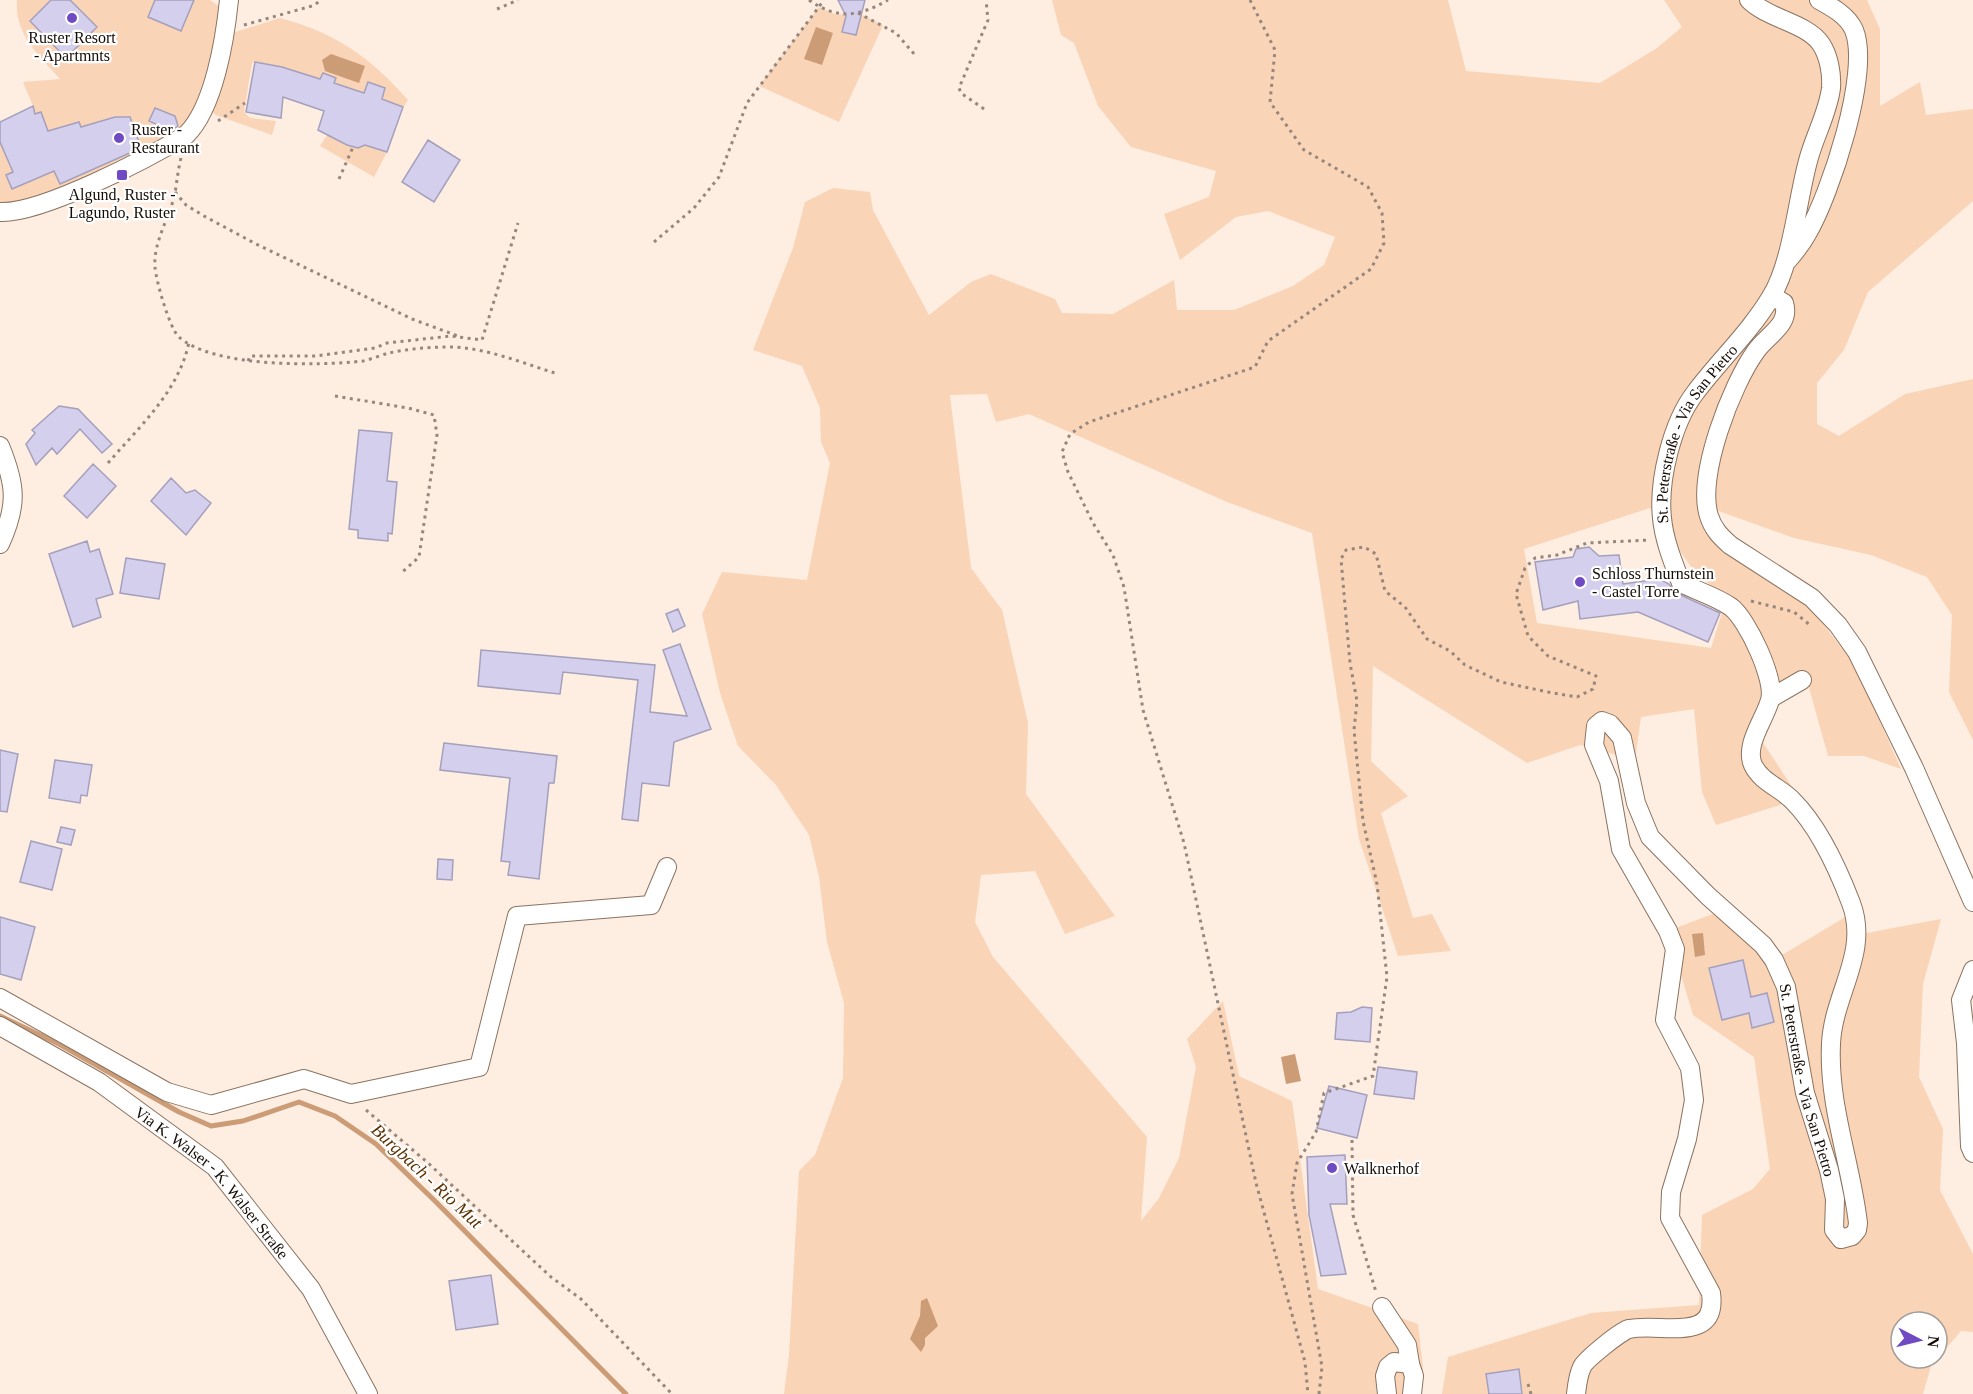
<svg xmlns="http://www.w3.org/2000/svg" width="1973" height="1394" font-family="'Times New Roman',serif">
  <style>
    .green { fill: #fad4b6; fill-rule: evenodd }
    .water { fill: #cb9c76 }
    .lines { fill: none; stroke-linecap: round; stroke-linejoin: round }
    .stream { stroke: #cb9c76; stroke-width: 5 }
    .building { fill: #d4cfed; stroke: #a4a0bc; stroke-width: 1.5 }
    .minor-casing { stroke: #8b7360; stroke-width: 20 }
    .path { stroke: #95877e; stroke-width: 3; stroke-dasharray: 3 4.5; stroke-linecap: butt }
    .minor { stroke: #fff; stroke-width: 18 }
    .poi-dot { fill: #6f4ac3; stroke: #fff; stroke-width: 2 }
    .labels { text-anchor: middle; stroke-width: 4.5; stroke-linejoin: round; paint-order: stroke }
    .poi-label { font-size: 16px; fill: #140b05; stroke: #fff; text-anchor: start }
    .street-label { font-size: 16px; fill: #140b05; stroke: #fff }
    .water-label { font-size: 18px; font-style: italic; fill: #5d3100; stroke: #fff }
  </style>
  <rect width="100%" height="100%" fill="#feede1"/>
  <!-- green -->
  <path class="green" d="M 17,0 L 210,0 L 221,8 L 204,108 L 170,145 L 0,212 L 0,122 L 33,106 L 23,82 L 60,79 C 39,55 14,34 17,0 Z
    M 1052,0 L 1448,0 L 1466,71 L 1600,83 L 1657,48 L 1682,27 L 1664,0 L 1867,0 L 1880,29 L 1880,106 L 1920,82 L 1926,115 L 1973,109 L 1973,201 L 1868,292 L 1844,350 L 1817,383 L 1817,424 L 1839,436 L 1905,394 L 1973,379 L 1973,740 L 1949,692 L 1952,615 L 1927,577 L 1871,555 L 1794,538 L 1713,509 L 1707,533 L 1809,606 L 1855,665 L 1901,769 L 1864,756 L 1828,756 L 1808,684 L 1778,705 L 1762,741 L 1796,793 L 1783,804 L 1716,825 L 1702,792 L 1694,709 L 1641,717 L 1635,760 L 1580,745 L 1527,763 L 1373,666 L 1371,761 L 1408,796 L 1381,813 L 1413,918 L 1432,914 L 1451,951 L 1398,956 L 1359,839 L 1312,533 L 1227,502 L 1029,414 L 996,422 L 987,394 L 950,395 L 971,568 L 1002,610 L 1028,723 L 1026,794 L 1115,916 L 1065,934 L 1035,871 L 981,875 L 975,922 L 993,957 L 1147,1137 L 1141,1221 L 1159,1198 L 1179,1158 L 1196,1067 L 1187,1039 L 1223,1001 L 1239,1076 L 1292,1101 L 1318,1289 L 1418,1324 L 1423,1368 L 1420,1394 L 784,1394 L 789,1355 L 799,1171 L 815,1155 L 843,1078 L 844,1003 L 827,942 L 819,877 L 809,835 L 776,785 L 738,746 L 720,693 L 702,614 L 722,572 L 807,580 L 830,463 L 821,442 L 820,408 L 802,366 L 753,350 L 793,248 L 805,202 L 833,188 L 870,192 L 873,210 L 929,315 L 971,282 L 991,274 L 1055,299 L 1062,313 L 1113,314 L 1174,280 L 1177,310 L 1234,310 L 1293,286 L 1324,265 L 1335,237 L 1268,211 L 1236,217 L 1180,260 L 1164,214 L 1209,197 L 1216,171 L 1131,147 L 1098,106 L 1074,43 L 1061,35 ZM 1650,508 L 1692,568 L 1726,600 L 1711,648 L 1537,623 L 1524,549 Z
    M 819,7 L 837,15 L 856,12 L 883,25 L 839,122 L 759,86 Z
    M 280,18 C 336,33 370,57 408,100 L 403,107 L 382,99 L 385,88 L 368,82 L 364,93 L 340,85 L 337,93 L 332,91 L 336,78 L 323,73 L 319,79 L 282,67 L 255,62 L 252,63 L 244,112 L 250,118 L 276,121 L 272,135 L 216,115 L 209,109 L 232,33 Z
    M 329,132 L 348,145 L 358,148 L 365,145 L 387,152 L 374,177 L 320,146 Z
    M 1723,910 L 1774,960 L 1847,916 L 1867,933 L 1941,919 L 1923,984 L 1919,1077 L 1943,1129 L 1940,1190 L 1973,1254 L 1973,1332 L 1961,1331 L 1931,1366 L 1923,1394 L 1442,1394 L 1448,1357 L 1591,1313 L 1699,1305 L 1702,1215 L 1753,1189 L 1770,1169 L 1754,1057 L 1693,1015 L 1668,931 ZM 1901,1322 L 1937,1322 L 1937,1358 L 1901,1358 Z"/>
  <!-- water -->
  <path class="water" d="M 816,27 L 833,33 L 822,65 L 804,59 Z
    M 331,54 L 365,66 L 359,83 L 325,71 L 322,60 Z
    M 1703,933 L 1705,955 L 1695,957 L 1692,934 Z
    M 1295,1054 L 1301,1081 L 1286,1084 L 1281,1057 Z
    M 927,1298 L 938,1326 L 925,1338 L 925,1345 L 921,1352 L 910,1339 L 920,1316 L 921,1301 Z"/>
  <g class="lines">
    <!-- stream -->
    <path class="stream" d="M 0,1016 L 59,1044 L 179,1112 L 211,1126 L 243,1121 L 299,1102 L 335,1116 L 376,1144 L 436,1202 L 626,1394"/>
  </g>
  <!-- building -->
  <path class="building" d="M 51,0 L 70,0 L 97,27 L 66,58 L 30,21 Z
    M 155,0 L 194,0 L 181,31 L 148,17 Z
    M 838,0 L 865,0 L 856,35 L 842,32 L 846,16 Z
    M 255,62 L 282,67 L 320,79 L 323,73 L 336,78 L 334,83 L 364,93 L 368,82 L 385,88 L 382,99 L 403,107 L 387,152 L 365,145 L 358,148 L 347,145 L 318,130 L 324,111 L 283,97 L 281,118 L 246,112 Z
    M 33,106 L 35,114 L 41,112 L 48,131 L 79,122 L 81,127 L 115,117 L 130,117 L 141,148 L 60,184 L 54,171 L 12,189 L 6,175 L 13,172 L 0,142 L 0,122 Z
    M 155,108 L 175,116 L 178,126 L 171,131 L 149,121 Z
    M 428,140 L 460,160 L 434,202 L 402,182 Z
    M 59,406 L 78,409 L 112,444 L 102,453 L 80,429 L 57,454 L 52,448 L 36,465 L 26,444 L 35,433 L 32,430 Z
    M 359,430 L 392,433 L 387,481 L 397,482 L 392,534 L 388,533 L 388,541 L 358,538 L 358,530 L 349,529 Z
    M 93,464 L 116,486 L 87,518 L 64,496 Z
    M 171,478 L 186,493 L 195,490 L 211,503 L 186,535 L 151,501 Z
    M 87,541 L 90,552 L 99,549 L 113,594 L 96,599 L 101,617 L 73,627 L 49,554 Z
    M 1589,547 L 1599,556 L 1619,555 L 1623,584 L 1659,579 L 1669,584 L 1676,593 L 1720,613 L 1708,642 L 1638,612 L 1580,619 L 1578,601 L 1543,610 L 1535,562 L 1573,557 L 1576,549 Z
    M 126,558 L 165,564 L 159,599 L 120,593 Z
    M 678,609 L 685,626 L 673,632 L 666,614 Z
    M 680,644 L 711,729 L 674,742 L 669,786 L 642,783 L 638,821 L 622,819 L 638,680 L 563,672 L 560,694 L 478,686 L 481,650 L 655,665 L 650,712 L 687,716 L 663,650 Z
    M 444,743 L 557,756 L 554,783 L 549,783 L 539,879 L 508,875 L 510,862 L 501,861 L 510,778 L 440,770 Z
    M 0,750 L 18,754 L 7,812 L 0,811 Z
    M 55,760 L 92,765 L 87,796 L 81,795 L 80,803 L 49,798 Z
    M 61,827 L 75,830 L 71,845 L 57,842 Z
    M 31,841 L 62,849 L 52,890 L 20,882 Z
    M 438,859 L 453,860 L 452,880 L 437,879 Z
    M 0,917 L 35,927 L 21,980 L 0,974 Z
    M 1743,960 L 1751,997 L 1767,993 L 1774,1022 L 1752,1028 L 1749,1013 L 1722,1020 L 1709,968 Z
    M 1362,1007 L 1372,1008 L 1370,1042 L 1335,1039 L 1337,1013 L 1351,1012 Z
    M 1378,1067 L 1417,1072 L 1414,1099 L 1374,1094 Z
    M 1329,1086 L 1367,1095 L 1357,1138 L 1317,1128 Z
    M 1345,1155 L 1347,1204 L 1330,1204 L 1346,1274 L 1321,1276 L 1309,1215 L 1307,1157 Z
    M 491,1275 L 498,1324 L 456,1330 L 449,1281 Z
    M 1519,1369 L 1522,1394 L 1489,1394 L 1486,1374 Z"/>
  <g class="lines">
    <!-- minor casing -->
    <g class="minor-casing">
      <g id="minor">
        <path d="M 0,212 C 41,214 149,158 186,135 C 214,108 225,39 229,0"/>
        <path d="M 1788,260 C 1795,252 1802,243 1807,234 C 1830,195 1871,72 1854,30 C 1848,16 1832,7 1819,0"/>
        <path d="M 1772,296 L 1784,303 C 1791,325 1767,335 1756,351 C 1732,384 1696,476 1709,516 C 1713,529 1720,536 1730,545 L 1812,598 L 1838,625 L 1857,652 L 1914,768 L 1973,902"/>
        <path d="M 0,446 C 16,485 18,505 0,544"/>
        <path d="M 1771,698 L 1802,680"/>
        <path d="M 1973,970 L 1961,1000 L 1966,1043 L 1970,1146 L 1973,1153"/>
        <path d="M 0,998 L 167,1092 L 211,1105 L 304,1079 L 351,1094 L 479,1067 L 517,916 L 651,905 L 667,867"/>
        <path id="s1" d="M 0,1026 L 99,1082 L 215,1167 L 311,1289 L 368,1394"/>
        <path d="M 1382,1307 L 1407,1345 L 1410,1364"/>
        <path d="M 1387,1394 L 1385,1376 L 1388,1367 L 1394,1362 L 1410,1364 L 1414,1376 L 1412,1394"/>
        <path id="s2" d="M 1576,1394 C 1577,1385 1578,1375 1582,1367 C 1585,1360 1622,1330 1629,1329 C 1660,1322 1718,1345 1711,1293 L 1670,1218 L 1671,1192 L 1687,1139 L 1694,1100 L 1690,1068 L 1665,1020 L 1675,949 L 1668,931 L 1621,849 L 1609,781 L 1594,745 L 1596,726 L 1602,721 L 1610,724 L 1622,738 L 1636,803 L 1650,837 L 1708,896 L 1763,945 L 1774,960 L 1786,987 L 1805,1093 L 1829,1170 L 1835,1199 L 1834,1230 L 1841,1239 L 1852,1236 L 1857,1230 L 1858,1223 C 1851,1163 1828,1105 1831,1044 C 1833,994 1870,953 1851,903 C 1838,869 1819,827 1793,801 C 1781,788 1761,782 1753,765 C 1744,745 1765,719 1770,700 C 1776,680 1747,619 1731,607 C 1717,597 1697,591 1681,583 C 1673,562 1664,540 1662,518 C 1658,481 1672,423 1695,393 C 1719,361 1750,332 1771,297 C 1792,263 1797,201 1808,161 C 1814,137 1828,113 1831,88 C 1832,74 1829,56 1821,44 C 1807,23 1768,19 1749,0"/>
      </g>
    </g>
    <!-- path -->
    <path class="path" d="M 809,0 C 838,20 858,17 888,0
      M 1250,0 L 1275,50 L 1270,102 L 1304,150 L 1368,187 L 1382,213 L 1384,243 L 1371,269 L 1268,341 L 1255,367 L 1089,422 L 1070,434 L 1062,452 L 1068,472 L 1093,523 L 1113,555 L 1124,587 L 1143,710 L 1184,843 L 1256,1183 L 1305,1362 L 1308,1394
      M 497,9 L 518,0
      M 858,13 L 896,33 L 915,55
      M 244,25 L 312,6 L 322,0
      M 984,109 L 961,93 L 959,88 L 988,20 L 986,0
      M 218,121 L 245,103
      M 181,158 C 178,170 177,181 175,193 C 170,217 153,242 155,267 C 156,281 169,326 178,336 C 211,368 319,366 363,361 C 372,359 381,355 389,353 C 408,349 428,347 448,347 C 485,347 522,363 558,374
      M 339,179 L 353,147
      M 175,192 L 186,205 L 204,216 L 256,244 L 412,319 L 458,336
      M 654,242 L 694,208 L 719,177 L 747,103 L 824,0
      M 248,361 L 250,356 L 315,356 L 375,348 L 387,343 L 451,336 L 482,340 L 518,223
      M 335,396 L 408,408 L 434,415 L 437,435 L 419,557 L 400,574
      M 108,463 C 140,426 179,391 189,342
      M 1751,601 L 1794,612 L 1810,625
      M 366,1110 L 428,1163 L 551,1277 L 581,1299 L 672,1394
      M 1352,1140 L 1353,1215 L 1376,1292
      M 1528,1384 L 1531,1394
      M 1319,1394 L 1322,1367 L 1292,1194 L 1297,1163 L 1316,1132 L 1324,1093 L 1373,1076 L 1387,977 L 1377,884 L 1363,821 L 1360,791 L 1354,730 L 1357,701 L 1350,663 L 1341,559 L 1346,550 L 1364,547 L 1376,554 L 1385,591 L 1405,607 L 1427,639 L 1450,651 L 1465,665 L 1501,682 L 1548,692 L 1577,697 L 1593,689 L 1596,676 L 1548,656 L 1528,636 L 1516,594 L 1525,568 L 1535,558 L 1557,555 L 1587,543 L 1650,540"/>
    <!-- minor -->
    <use href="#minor" class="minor"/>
  </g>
  <!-- markers -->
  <g class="poi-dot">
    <circle cx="72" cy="18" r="6"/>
    <circle cx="119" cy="138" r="6"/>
    <rect x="116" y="169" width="12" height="12" rx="3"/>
    <circle cx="1580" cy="582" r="6"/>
    <circle cx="1332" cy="1168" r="6"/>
  </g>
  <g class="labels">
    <!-- poi labels -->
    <g class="poi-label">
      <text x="72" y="43" text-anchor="middle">Ruster Resort<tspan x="72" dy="18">- Apartmnts</tspan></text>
      <text x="131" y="135">Ruster -<tspan x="131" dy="18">Restaurant</tspan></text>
      <text x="122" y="200" text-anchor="middle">Algund, Ruster -<tspan x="122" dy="18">Lagundo, Ruster</tspan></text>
      <text x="1592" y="579">Schloss Thurnstein<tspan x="1592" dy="18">- Castel Torre</tspan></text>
      <text x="1344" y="1174">Walknerhof</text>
    </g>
    <!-- street labels -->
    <g class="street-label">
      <text dy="6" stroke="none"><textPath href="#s2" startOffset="2318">St. Peterstraße - Via San Pietro</textPath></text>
      <text dy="6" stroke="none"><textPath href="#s2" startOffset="1239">St. Peterstraße - Via San Pietro</textPath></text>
      <text dy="6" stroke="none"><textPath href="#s1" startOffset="266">Via K. Walser - K. Walser Straße</textPath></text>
    </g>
    <!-- water labels -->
    <g class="water-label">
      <text transform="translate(427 1176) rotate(43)" y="6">Burgbach - Rio Mut</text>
    </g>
  </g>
  <!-- north arrow -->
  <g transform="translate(1919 1340) rotate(97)"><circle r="28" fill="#ffffff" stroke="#a19d9b" stroke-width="1.5"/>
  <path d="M0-4.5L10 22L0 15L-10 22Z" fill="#6f4ac3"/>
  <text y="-9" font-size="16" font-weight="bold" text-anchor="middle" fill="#140b05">N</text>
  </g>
</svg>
